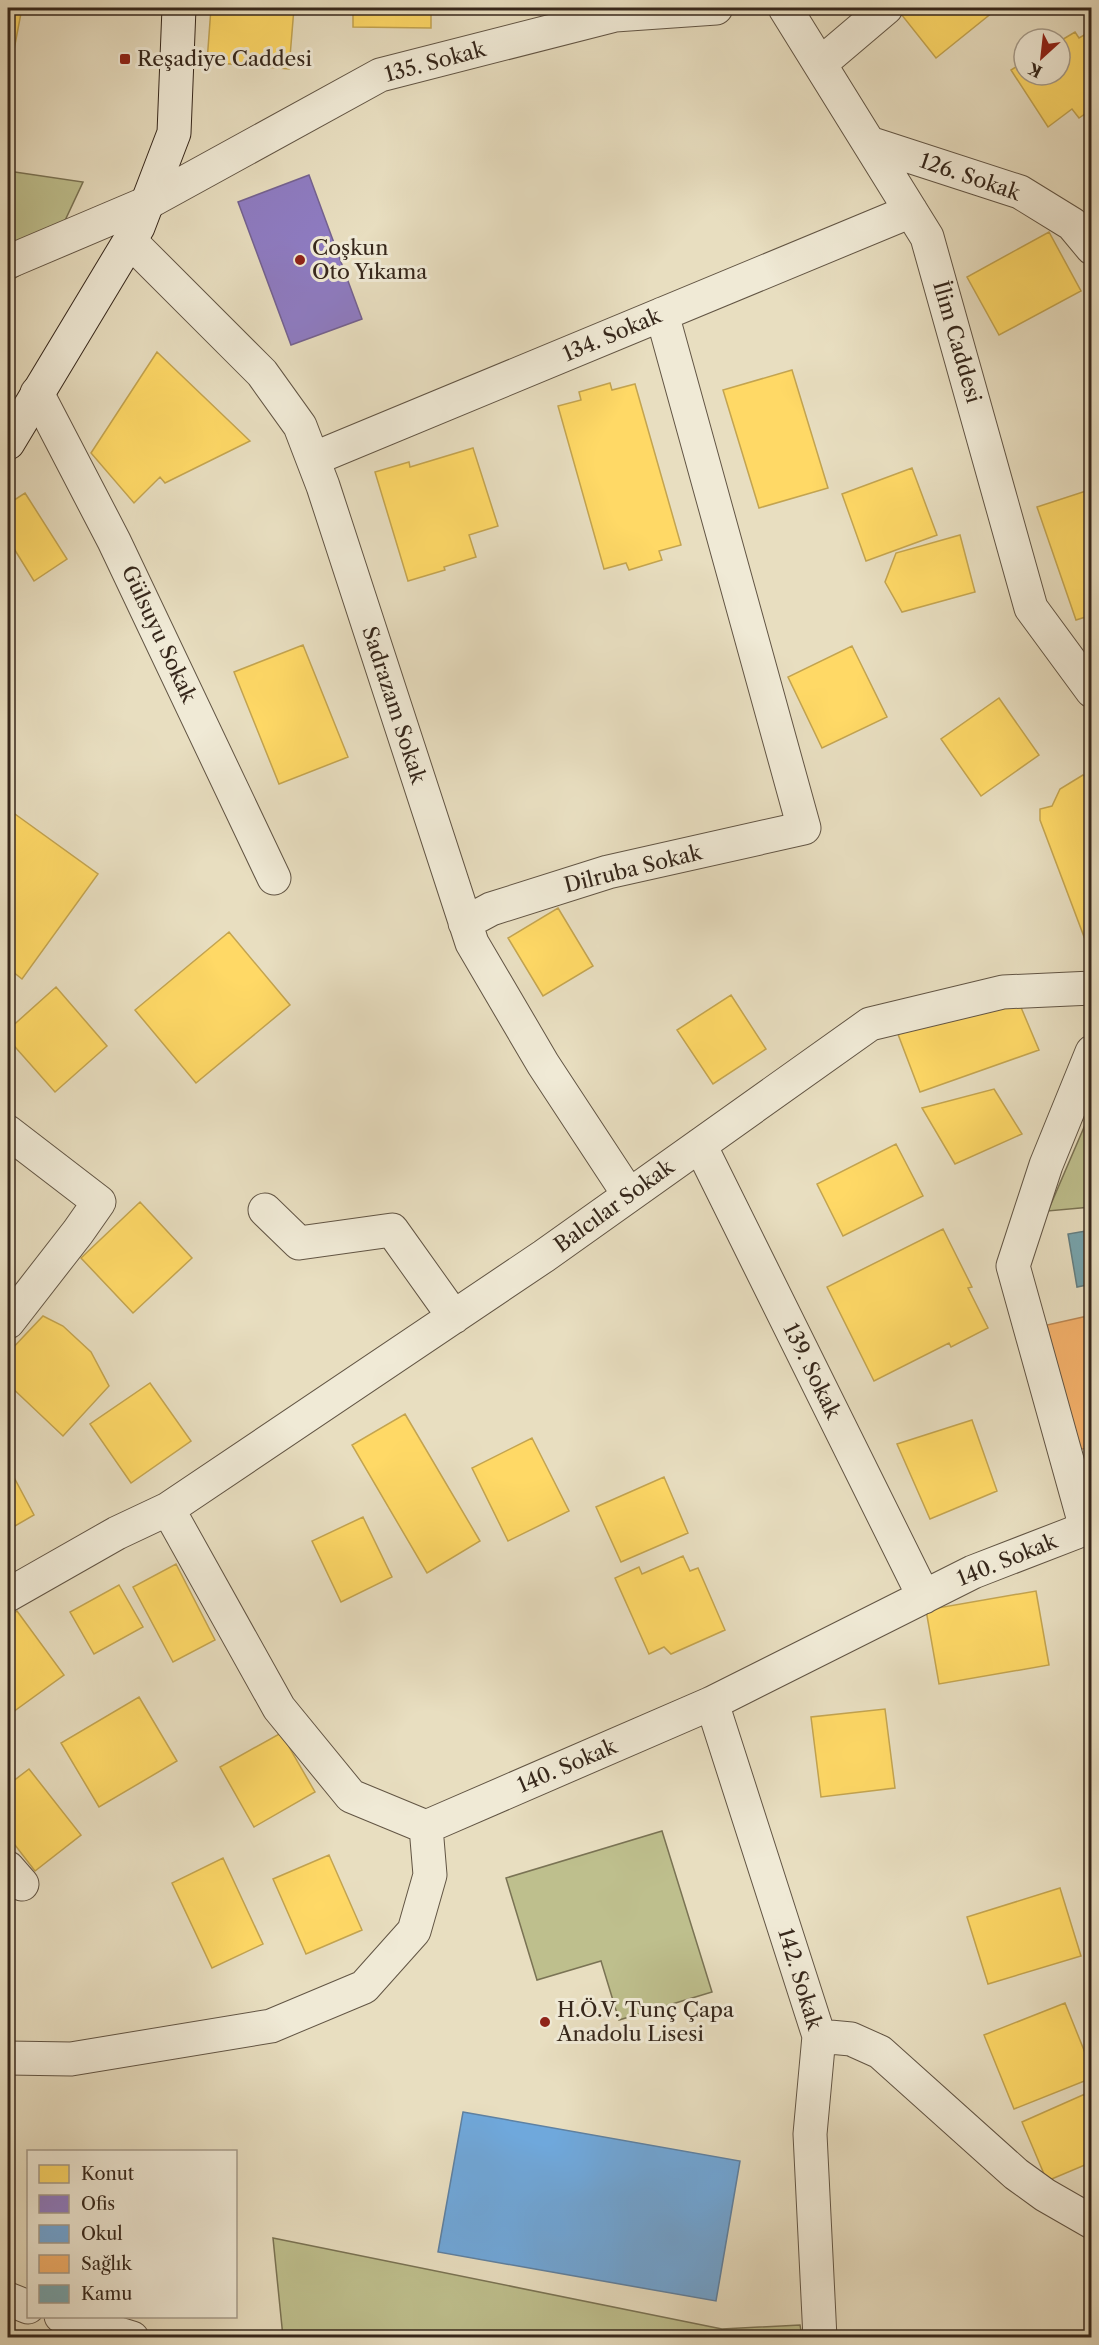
<svg xmlns="http://www.w3.org/2000/svg" width="1099" height="2345" font-family="'Libre Caslon Text',serif">
  <style>
    .green { fill: #bebf8d; stroke: #7a7354; stroke-width: 1.5 }
    .homes { fill: #ffd966; stroke: #c3a450; stroke-width: 1.5 }
    .offices { fill: #8e7cc3; stroke: #746291; stroke-width: 1.5 }
    .schools { fill: #6fa8dc; stroke: #5e81a2; stroke-width: 1.5 }
    .health { fill: #f6b26b; stroke: #bc8853; stroke-width: 1.5 }
    .public { fill: #76a5af; stroke: #637f83; stroke-width: 1.5 }
    .lines { fill: none; stroke-linecap: round; stroke-linejoin: round }
    .street-casing { stroke: #625544; stroke-width: 35 }
    .secondary-casing { stroke: #36271b; stroke-width: 35 }
    .street { stroke: #f0ead6; stroke-width: 33 }
    .secondary { stroke: #f0ead6; stroke-width: 33 }
    .poi-dot { fill: #8f2418; stroke: #f0ead6; stroke-width: 2 }
    .labels { text-anchor: middle; stroke-width: 6; stroke-linejoin: round; paint-order: stroke }
    .poi-label { font-size: 21px; fill: #36271b; stroke: #f0ead6; text-anchor: start }
    .street-label { font-size: 21px; fill: #36271b; stroke: #f0ead6 }
  </style>
  <rect width="100%" height="100%" fill="#e8dec0"/>
  <filter id="stains"><feTurbulence type="fractalNoise" baseFrequency=".00333" numOctaves="4"/><feColorMatrix values="0 0 0 0 .2 0 0 0 0 .09 0 0 0 0 .02 0 0 0 .5 -.17"/></filter>
  <radialGradient id="worn" r=".72"><stop offset=".6" stop-color="#630" stop-opacity="0"/><stop offset="1" stop-color="#630" stop-opacity=".3"/></radialGradient>
  <!-- green -->
  <path class="green" d="M 8,171 L 83,182 L 47,259 L 8,282 Z
    M 1091,1111 L 1091,1207 L 1048,1211 Z
    M 662,1831 L 712,1992 L 619,2020 L 601,1961 L 537,1980 L 506,1878 Z
    M 273,2238 L 722,2329 L 800,2325 L 802,2337 L 283,2337 Z"/>
  <!-- homes -->
  <path class="homes" d="M 8,8 L 22,8 L 8,81 Z
    M 211,8 L 294,8 L 289,69 L 207,62 Z
    M 353,8 L 431,8 L 431,28 L 353,27 Z
    M 909,8 L 998,8 L 936,58 L 901,14 Z
    M 1075,32 L 1079,38 L 1086,34 L 1092,43 L 1092,109 L 1079,118 L 1072,109 L 1048,127 L 1011,70 L 1024,62 L 1024,75 L 1060,75 L 1060,41 Z
    M 1049,232 L 1081,291 L 999,335 L 967,277 Z
    M 157,352 L 250,441 L 165,483 L 160,477 L 134,503 L 91,453 Z
    M 792,370 L 828,488 L 759,508 L 723,390 Z
    M 610,383 L 612,390 L 635,384 L 681,545 L 659,551 L 662,560 L 629,570 L 626,563 L 604,569 L 558,406 L 581,400 L 579,392 Z
    M 473,448 L 498,526 L 469,535 L 476,557 L 444,567 L 445,570 L 408,581 L 375,472 L 409,462 L 410,467 Z
    M 912,468 L 937,535 L 866,561 L 842,494 Z
    M 1092,489 L 1092,615 L 1076,620 L 1037,507 Z
    M 25,493 L 67,559 L 34,581 L 8,539 L 8,504 Z
    M 960,535 L 975,592 L 902,612 L 885,582 L 896,553 Z
    M 303,645 L 348,757 L 279,784 L 234,672 Z
    M 852,646 L 887,717 L 822,748 L 788,677 Z
    M 999,698 L 1039,755 L 981,796 L 941,739 Z
    M 1083,775 L 1092,781 L 1092,940 L 1086,942 L 1040,820 L 1040,809 L 1052,806 L 1060,789 Z
    M 8,809 L 98,874 L 22,979 L 8,968 Z
    M 558,908 L 593,966 L 543,996 L 508,938 Z
    M 229,932 L 290,1005 L 196,1083 L 135,1010 Z
    M 56,987 L 107,1046 L 55,1092 L 8,1039 L 8,1030 Z
    M 731,995 L 766,1049 L 713,1084 L 677,1030 Z
    M 1020,1005 L 1039,1050 L 920,1092 L 896,1029 Z
    M 994,1089 L 1022,1134 L 955,1164 L 922,1108 Z
    M 896,1144 L 923,1196 L 843,1236 L 817,1184 Z
    M 140,1202 L 192,1258 L 133,1313 L 81,1258 Z
    M 943,1229 L 972,1287 L 968,1288 L 988,1328 L 951,1347 L 949,1343 L 874,1381 L 827,1287 Z
    M 43,1316 L 63,1326 L 91,1352 L 109,1386 L 63,1436 L 8,1384 L 8,1353 Z
    M 150,1383 L 191,1441 L 131,1483 L 90,1424 Z
    M 405,1414 L 480,1541 L 427,1573 L 352,1445 Z
    M 972,1420 L 997,1491 L 930,1519 L 897,1444 Z
    M 532,1438 L 569,1511 L 508,1541 L 472,1468 Z
    M 8,1466 L 34,1515 L 8,1530 Z
    M 664,1477 L 688,1533 L 621,1562 L 596,1507 Z
    M 363,1517 L 392,1577 L 341,1602 L 312,1541 Z
    M 683,1556 L 690,1571 L 698,1568 L 725,1630 L 671,1654 L 664,1647 L 649,1654 L 615,1578 L 639,1567 L 642,1574 Z
    M 176,1564 L 215,1640 L 173,1662 L 133,1587 Z
    M 119,1585 L 143,1627 L 94,1654 L 70,1612 Z
    M 1036,1591 L 1049,1665 L 939,1684 L 926,1610 Z
    M 17,1611 L 64,1675 L 13,1712 L 8,1705 L 8,1618 Z
    M 139,1697 L 177,1761 L 99,1807 L 61,1743 Z
    M 885,1709 L 895,1788 L 821,1797 L 811,1717 Z
    M 281,1733 L 315,1792 L 254,1827 L 220,1767 Z
    M 29,1769 L 81,1835 L 35,1871 L 8,1836 L 8,1785 Z
    M 329,1855 L 362,1930 L 306,1954 L 273,1879 Z
    M 223,1858 L 263,1944 L 212,1968 L 172,1883 Z
    M 1060,1888 L 1081,1956 L 988,1984 L 967,1917 Z
    M 1065,2003 L 1092,2070 L 1092,2078 L 1014,2109 L 984,2035 Z
    M 1085,2094 L 1092,2109 L 1092,2162 L 1047,2181 L 1022,2122 Z"/>
  <!-- offices -->
  <path class="offices" d="M 309,175 L 362,319 L 291,345 L 238,202 Z"/>
  <!-- schools -->
  <path class="schools" d="M 463,2112 L 740,2161 L 716,2301 L 438,2252 Z"/>
  <!-- health -->
  <path class="health" d="M 1092,1315 L 1092,1447 L 1077,1450 L 1047,1325 Z"/>
  <!-- public -->
  <path class="public" d="M 1092,1230 L 1092,1284 L 1077,1287 L 1068,1234 Z"/>
  <g class="lines">
    <!-- street casing -->
    <g class="street-casing">
      <path id="street" d="M 785,8 L 927,237 L 1031,608 L 1092,691
        M 820,64 L 886,8
        M 869,143 L 1020,192 L 1072,224 L 1092,248
        M 130,241 L 262,373 L 300,426 L 323,486 L 472,943 L 543,1064 L 629,1195
        M 8,262 L 147,203 L 380,75 L 615,15 L 716,8
        M 37,393 L 114,541 L 274,878
        M 313,459 L 911,211
        M 465,923 L 491,909 L 608,872 L 804,828 L 662,314
        M 8,1132 L 99,1202 L 78,1232 L 8,1322
        M 700,1145 L 924,1597
        M 265,1210 L 299,1243 L 392,1230 L 454,1317
        M 168,1509 L 279,1708 L 351,1796 L 426,1827 L 712,1703 L 973,1572 L 1092,1526
        M 1086,1528 L 1013,1266 L 1046,1165 L 1092,1052
        M 8,1595 L 117,1533 L 168,1509 L 544,1256 L 870,1024 L 1003,992 L 1092,988
        M 712,1703 L 819,2036 L 810,2134 L 820,2338
        M 8,1868 L 22,1884
        M 819,2036 L 851,2039 L 880,2052 L 1016,2174 L 1045,2195 L 1092,2222
        M 8,2058 L 71,2059 L 271,2026 L 364,1987 L 414,1931 L 430,1875 L 426,1827
        M 8,2299 L 28,2307
        M 61,2316 L 132,2338"/>
    </g>
    <!-- secondary casing -->
    <g class="secondary-casing">
      <path id="secondary" d="M 8,443 L 138,227 L 174,133 L 179,8"/>
    </g>
    <!-- street -->
    <use href="#street" class="street"/>
    <!-- secondary -->
    <use href="#secondary" class="secondary"/>
  </g>
  <!-- markers -->
  <g class="poi-dot">
    <rect x="119" y="53" width="12" height="12" rx="3"/>
    <circle cx="300" cy="260" r="6"/>
    <circle cx="545" cy="2022" r="6"/>
  </g>
  <g class="labels">
    <!-- poi labels -->
    <g class="poi-label">
      <text x="137" y="66">Reşadiye Caddesi</text>
      <text x="312" y="255">Coşkun<tspan x="312" dy="24">Oto Yıkama</tspan></text>
      <text x="557" y="2017">H.Ö.V. Tunç Çapa<tspan x="557" dy="24">Anadolu Lisesi</tspan></text>
    </g>
    <!-- street labels -->
    <g class="street-label">
      <text transform="translate(435 62) rotate(-15)" y="7">135. Sokak</text>
      <text transform="translate(970 177) rotate(19)" y="7">126. Sokak</text>
      <text transform="translate(612 335) rotate(-23)" y="7">134. Sokak</text>
      <text transform="translate(957 342) rotate(74)" y="7">İlim Caddesi</text>
      <text transform="translate(159 634) rotate(65)" y="7">Gülsuyu Sokak</text>
      <text transform="translate(394 705) rotate(72)" y="7">Sadrazam Sokak</text>
      <text transform="translate(633 869) rotate(-14)" y="7">Dilruba Sokak</text>
      <text transform="translate(614 1206) rotate(-36)" y="7">Balcılar Sokak</text>
      <text transform="translate(812 1371) rotate(64)" y="7">139. Sokak</text>
      <text transform="translate(1007 1560) rotate(-22)" y="7">140. Sokak</text>
      <text transform="translate(567 1766) rotate(-23)" y="7">140. Sokak</text>
      <text transform="translate(800 1979) rotate(73)" y="7">142. Sokak</text>
    </g>
  </g>
  <!-- margin -->
  <rect width="1099" height="2345" fill="none" stroke="#e8dec0" stroke-width="30"/>
  <rect x="9" y="9" width="1081" height="2327" fill="none" stroke="#36271b" stroke-width="3"/>
  <rect x="15" y="15" width="1069" height="2315" fill="none" stroke="#36271b" stroke-width="1.5"/>
  <!-- legend -->
  <rect x="27" y="2150" width="210" height="168" fill="#f0ead6" stroke="#a69c8b" stroke-width="1.5"/>
  <rect x="39" y="2165" width="30" height="18" fill="#ffd966" stroke="#a69c8b" stroke-width="1.5"/>
  <text x="81" y="2180" font-size="18" fill="#36271b">Konut</text>
  <rect x="39" y="2195" width="30" height="18" fill="#8e7cc3" stroke="#a69c8b" stroke-width="1.5"/>
  <text x="81" y="2210" font-size="18" fill="#36271b">Ofis</text>
  <rect x="39" y="2225" width="30" height="18" fill="#6fa8dc" stroke="#a69c8b" stroke-width="1.5"/>
  <text x="81" y="2240" font-size="18" fill="#36271b">Okul</text>
  <rect x="39" y="2255" width="30" height="18" fill="#f6b26b" stroke="#a69c8b" stroke-width="1.5"/>
  <text x="81" y="2270" font-size="18" fill="#36271b">Sağlık</text>
  <rect x="39" y="2285" width="30" height="18" fill="#76a5af" stroke="#a69c8b" stroke-width="1.5"/>
  <text x="81" y="2300" font-size="18" fill="#36271b">Kamu</text>
  <!-- north arrow -->
  <g transform="translate(1042 57) rotate(207)"><circle r="28" fill="#f0ead6" stroke="#a69c8b" stroke-width="1.5"/>
  <path d="M0-4.5L10 22L0 15L-10 22Z" fill="#8f2418"/>
  <text y="-9" font-size="16" font-weight="bold" text-anchor="middle" fill="#36271b">K</text>
  </g>
  <rect width="100%" height="100%" filter="url(#stains)"/>
  <rect width="100%" height="100%" fill="url(#worn)"/>
</svg>
